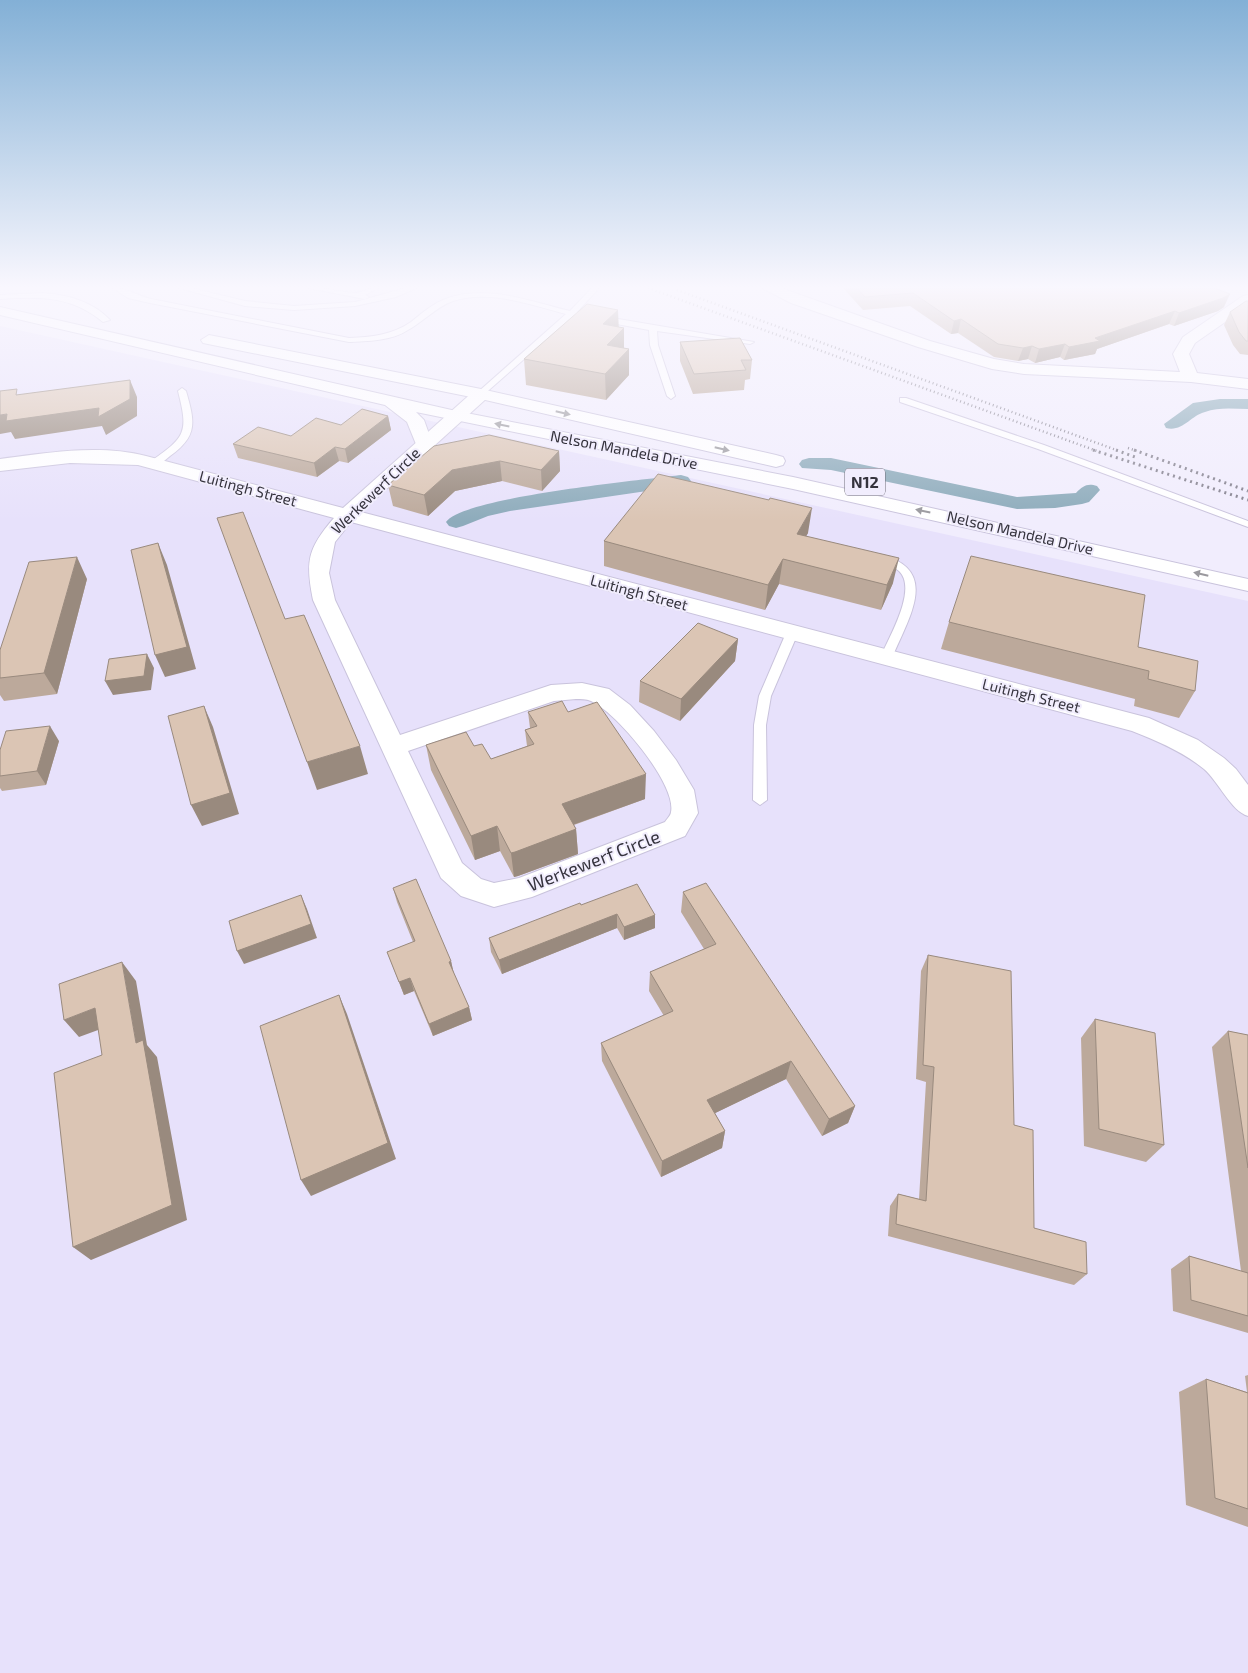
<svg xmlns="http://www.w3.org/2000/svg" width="1248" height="1673" font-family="'Exo 2',sans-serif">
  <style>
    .built { fill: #e7e1fb }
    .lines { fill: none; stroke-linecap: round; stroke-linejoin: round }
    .canal { fill: #8dabbb; fill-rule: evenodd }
    .service-casing { stroke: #c9c3dc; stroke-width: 2 }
    .minor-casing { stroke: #c9c3dc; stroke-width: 2 }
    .trunk-casing { stroke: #c9c3dc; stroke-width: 2 }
    .service { fill: #fff; fill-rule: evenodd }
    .minor { fill: #fff; fill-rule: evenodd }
    .trunk { fill: #fff; fill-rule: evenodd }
    .rail-far1 { stroke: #84818e; stroke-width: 2.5; stroke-dasharray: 1 3; stroke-linecap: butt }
    .rail { stroke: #84818e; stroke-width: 3; stroke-dasharray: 2 4; stroke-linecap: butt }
    .wall { fill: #bca99b }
    .shaded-wall { fill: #998a7e }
    .building { fill: #dbc5b4; stroke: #998a7e }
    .oneway { fill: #9a999e }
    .labels { text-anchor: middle; stroke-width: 4; stroke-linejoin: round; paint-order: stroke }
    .far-street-label { font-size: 15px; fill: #35333d; stroke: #f1edfd }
    .shield { fill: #f1edfd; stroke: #6d6b77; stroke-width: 1 }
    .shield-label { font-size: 16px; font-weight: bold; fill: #35333d }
    .street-label { font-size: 18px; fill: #35333d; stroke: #f1edfd }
  </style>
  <rect width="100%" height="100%" fill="#f1edfd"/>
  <!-- built -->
  <path class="built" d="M 0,326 L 1248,601 L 1248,1673 L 0,1673 Z"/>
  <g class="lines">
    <!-- canal -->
    <path class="canal" d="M 1220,399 L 1248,399 L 1248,409 C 1234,409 1218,407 1205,412 C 1190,416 1183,432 1166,428 L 1164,424 L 1193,403 Z
      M 809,458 L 831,458 L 1017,497 L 1076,493 C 1083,486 1087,483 1097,486 L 1100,490 L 1089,502 L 1082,504 L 1055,508 L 1017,509 L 831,470 L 802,468 L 799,464 L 802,460 Z
      M 681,475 L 688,477 L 691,481 L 688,485 L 510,511 L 488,516 L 463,526 L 456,528 L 449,526 L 446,522 C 463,497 643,480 681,475 Z"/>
    <!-- service casing -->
    <g class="service-casing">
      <path id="service" d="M 113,288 C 125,287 138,296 151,299 L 349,338 C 372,337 392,335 411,322 C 421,314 431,305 443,300 C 484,283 529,301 570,311 L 592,288 L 599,288 L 577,312 L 754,342 L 750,344 L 657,331 L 658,345 L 675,396 L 671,399 L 667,396 L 650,345 L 649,330 L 573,316 L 481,397 L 477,394 L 478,392 L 566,314 C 531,305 490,289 453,301 C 436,307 424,321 408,330 C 391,341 369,341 349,342 L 150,303 L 128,298 Z
        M 179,288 L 191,288 L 245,301 L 294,306 L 355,302 L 406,288 L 416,288 L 396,297 L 355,306 L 294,310 L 245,306 Z
        M 308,288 C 324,287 338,292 354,293 C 362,293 369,287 378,288 L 365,295 L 369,297 L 365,299 Z
        M 43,293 C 68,295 92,301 110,320 L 103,322 C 72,296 39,296 0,299 L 0,295 Z
        M 182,388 L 186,391 C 195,422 198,436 170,456 C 164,461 158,467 150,466 L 150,462 C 185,437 189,434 178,391 Z
        M 900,398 L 906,398 L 1044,445 L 1248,521 L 1248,527 L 1038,449 L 900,402 Z
        M 881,555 C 942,570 907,620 892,658 L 886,662 L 880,658 C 889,637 918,589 899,571 C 893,566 884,563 877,560 L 877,556 Z
        M 792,629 L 798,633 L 771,696 L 766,725 L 767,800 L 760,805 L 753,800 L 754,725 L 759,696 L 786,633 Z"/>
    </g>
    <!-- minor casing -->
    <g class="minor-casing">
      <path id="minor" d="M 762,288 L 781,288 L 930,341 L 994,359 L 1024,364 L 1180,372 L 1173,354 L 1183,337 L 1243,296 L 1248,295 L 1248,306 L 1195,343 L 1189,354 L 1197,373 L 1248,379 L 1248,389 L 1191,382 L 1024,374 L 992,369 L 918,347 L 791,303 Z
        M 481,389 L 487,390 L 489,394 L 487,398 L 361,512 L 1149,718 L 1198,740 L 1224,758 L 1236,769 L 1248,785 L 1248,816 C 1231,811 1219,782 1204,769 C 1183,752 1158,741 1132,731 L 351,522 L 335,542 L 329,573 L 335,600 L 400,735 L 551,685 L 582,683 L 609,689 L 630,705 L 654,731 L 676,760 L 694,790 L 698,813 L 685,836 L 532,897 L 494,907 L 461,896 L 441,878 L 313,600 C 305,561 308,548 334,518 L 138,465 L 70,463 L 0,471 L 0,459 C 47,453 99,444 146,456 L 343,508 L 475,390 ZM 576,699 C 581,699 586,699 591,701 C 615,711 677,784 671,812 C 671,815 667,819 665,822 L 519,878 L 494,883 L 481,879 L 462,863 L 408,751 L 554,701 Z"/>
    </g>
    <!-- trunk casing -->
    <g class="trunk-casing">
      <path id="trunk" d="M 0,307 L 456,411 L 793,477 L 1248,579 L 1248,591 L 793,489 L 416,412 L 424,420 L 433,445 L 430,449 L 418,449 L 407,422 L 385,405 L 0,315 Z
        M 209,335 L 481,389 L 776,455 L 783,457 L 785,461 L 783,465 L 776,467 L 481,399 L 203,343 L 201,340 Z"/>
    </g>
    <!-- service -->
    <use href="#service" class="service"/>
    <!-- minor -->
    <use href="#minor" class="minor"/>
    <!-- trunk -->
    <use href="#trunk" class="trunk"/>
    <!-- rail-far1 -->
    <path class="rail-far1" d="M 648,288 L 1097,451
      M 677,290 L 1119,451
      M 1128,448 L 1137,451"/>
    <!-- rail -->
    <path class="rail" d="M 1093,450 L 1248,500
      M 1116,450 L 1135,457
      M 1134,450 L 1248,491"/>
  </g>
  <!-- wall -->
  <path class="wall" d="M 843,288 L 1216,288 L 1215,288 L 1224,307 L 1218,311 L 1174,326 L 1169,324 L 1097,349 L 1095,354 L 1064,360 L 1060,357 L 1035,363 L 1028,359 L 1018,361 L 994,357 L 958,333 L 951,334 L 910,306 L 863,310 Z
    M 1248,301 L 1248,355 L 1240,354 L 1233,345 L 1224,325 L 1230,312 Z
    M 618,310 L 618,327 L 624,328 L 624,348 L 629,349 L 629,375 L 606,400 L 526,385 L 524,359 Z
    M 680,342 L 752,360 L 750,379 L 745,380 L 744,390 L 693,394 L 680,361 Z
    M 388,416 L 391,430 L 348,463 L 339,461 L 317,477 L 238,458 L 233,444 L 291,436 Z
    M 434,446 L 559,451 L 560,471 L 542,491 L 502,481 L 455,491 L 428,516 L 393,506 L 388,485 Z
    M 808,533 L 806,536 L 893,583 L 881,610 L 779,584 L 765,610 L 604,566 L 604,541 Z
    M 87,579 L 57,694 L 4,701 L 0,695 L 0,650 Z
    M 949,622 L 1138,647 L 1195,691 L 1179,718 L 1134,706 L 1135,699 L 941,649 Z
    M 738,639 L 735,661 L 680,721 L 639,702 L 640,681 Z
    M 528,712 L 568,712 L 645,799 L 574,825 L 576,829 L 578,854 L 518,876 L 514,877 L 500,851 L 475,860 L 431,770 L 426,745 L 474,746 L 491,759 L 527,746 L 525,730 L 530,728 Z
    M 59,741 L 46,785 L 2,791 L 0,788 L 0,750 Z
    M 393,888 L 451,961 L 454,974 L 469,1007 L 472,1020 L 433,1036 L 414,991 L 404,995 L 387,952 L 413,942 L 397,902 Z
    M 683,892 L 855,1106 L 848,1123 L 822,1136 L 786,1079 L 715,1113 L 725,1131 L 722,1148 L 661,1177 L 602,1061 L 601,1043 L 664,1016 L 649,991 L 650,972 L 704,949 L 681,912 Z
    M 581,905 L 655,915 L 655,928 L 624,940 L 617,928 L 502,974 L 491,952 L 489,938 Z
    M 928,955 L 1014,1125 L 1034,1228 L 1087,1274 L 1074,1285 L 888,1236 L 890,1206 L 898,1194 L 919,1199 L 926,1082 L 916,1079 L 921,971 Z
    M 1095,1019 L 1164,1145 L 1146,1162 L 1084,1146 L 1081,1038 Z
    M 1228,1031 L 1248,1035 L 1248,1333 L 1173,1311 L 1171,1269 L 1189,1256 L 1241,1271 L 1212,1047 Z
    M 1248,1375 L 1248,1527 L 1186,1505 L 1179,1392 L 1206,1379 L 1247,1392 L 1245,1376 Z"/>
  <!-- shaded-wall -->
  <path class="shaded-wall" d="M 1230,294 L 1224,307 L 1218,311 L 1174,326 L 1179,313 Z
    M 618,310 L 619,333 L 624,328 L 624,354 L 607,370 L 603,324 Z
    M 1175,311 L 1169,324 L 1097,349 L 1095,354 L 1064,360 L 1069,347 Z
    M 961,319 L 958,333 L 951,334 L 954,321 Z
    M 1065,344 L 1060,357 L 1035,363 L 1039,349 Z
    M 1032,346 L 1028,359 L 1018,361 L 1023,348 Z
    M 629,349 L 629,375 L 606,400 L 605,374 Z
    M 130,380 L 137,397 L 137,416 L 106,435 L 102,426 L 15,439 L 11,432 L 0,434 L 0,415 L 7,414 Z
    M 388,416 L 391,430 L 348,463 L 345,449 Z
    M 335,447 L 339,461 L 317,477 L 314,463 Z
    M 559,451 L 560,471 L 542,491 L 541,470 Z
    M 500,461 L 502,481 L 455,491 L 428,516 L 424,495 L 452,470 Z
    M 812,508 L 808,533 L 793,559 L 797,534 Z
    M 158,543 L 167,565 L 196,669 L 165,677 L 155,655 Z
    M 77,557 L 87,579 L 57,694 L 44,673 Z
    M 899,558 L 893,583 L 881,610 L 887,585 Z
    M 783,559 L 779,584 L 765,610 L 768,585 Z
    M 738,639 L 735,661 L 680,721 L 681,699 Z
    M 147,654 L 154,668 L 151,690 L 113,695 L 105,681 Z
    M 204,706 L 213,727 L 239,814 L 202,826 L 191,805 Z
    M 50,726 L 59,741 L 46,785 L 37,771 Z
    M 360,746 L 368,774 L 317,790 L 307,762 Z
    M 646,774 L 645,799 L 564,828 L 562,804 Z
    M 497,826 L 500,851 L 475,860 L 471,836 Z
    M 576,829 L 578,854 L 518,876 L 514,877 L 511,853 Z
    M 301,895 L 307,909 L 317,938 L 244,964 L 237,951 Z
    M 617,914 L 617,928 L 502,974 L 499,960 Z
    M 655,915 L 655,928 L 624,940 L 624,927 Z
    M 451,961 L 454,975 L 449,962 Z
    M 122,962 L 136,981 L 147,1045 L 157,1057 L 187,1220 L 91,1260 L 73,1247 L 136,1043 Z
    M 410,978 L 414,991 L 404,995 L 399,982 Z
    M 339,995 L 347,1014 L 396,1159 L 311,1196 L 301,1180 Z
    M 469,1007 L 472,1020 L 433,1036 L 429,1024 Z
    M 95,1008 L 109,1026 L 79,1037 L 64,1020 Z
    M 791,1061 L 786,1079 L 705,1118 L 707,1100 Z
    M 855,1106 L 848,1123 L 822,1136 L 829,1119 Z
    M 725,1131 L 722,1148 L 661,1177 L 662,1161 Z"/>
  <!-- building -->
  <path class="building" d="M 857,288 L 1214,288 L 1230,294 L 1223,298 L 1179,313 L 1175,311 L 1095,338 L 1100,341 L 1069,347 L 1065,344 L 1039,349 L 1032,346 L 1023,348 L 998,344 L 961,319 L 954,321 L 913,293 L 865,297 Z
    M 1246,301 L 1248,301 L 1248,341 L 1246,341 L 1239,332 L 1230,312 Z
    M 587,304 L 618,310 L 603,324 L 624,328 L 607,345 L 629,349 L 605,374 L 524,359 Z
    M 740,338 L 752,360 L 741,360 L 746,370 L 694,374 L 680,342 Z
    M 130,380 L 130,399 L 98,417 L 99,408 L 6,421 L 7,414 L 0,415 L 0,391 L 17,389 L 16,395 Z
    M 362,409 L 388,416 L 345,449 L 335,447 L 314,463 L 233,444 L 258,427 L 291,436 L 316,418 L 341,425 Z
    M 489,435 L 559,451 L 541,470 L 500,461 L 452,470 L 424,495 L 388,485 L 434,446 Z
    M 658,474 L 769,500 L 770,498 L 812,508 L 797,534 L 899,558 L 887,585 L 783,559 L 768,585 L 604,541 Z
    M 243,512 L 285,619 L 304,615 L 360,746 L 307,762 L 217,518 Z
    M 158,543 L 187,647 L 155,655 L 131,550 Z
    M 971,556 L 1145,595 L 1138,647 L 1198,661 L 1195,691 L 1148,679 L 1149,671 L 949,622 Z
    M 77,557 L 44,673 L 0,678 L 0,650 L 29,562 Z
    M 698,623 L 738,639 L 681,699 L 640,681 Z
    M 147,654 L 144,676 L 105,681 L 109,659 Z
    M 562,701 L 568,712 L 597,702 L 646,774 L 562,804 L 576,829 L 515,852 L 511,853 L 497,826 L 471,836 L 426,745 L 466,732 L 474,746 L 482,744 L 491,759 L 534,744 L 525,730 L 537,726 L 528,712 Z
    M 204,706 L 230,793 L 191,805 L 168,716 Z
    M 50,726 L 37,771 L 0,776 L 0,750 L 6,731 Z
    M 416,879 L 451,961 L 449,962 L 469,1007 L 429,1024 L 410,978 L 399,982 L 387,952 L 415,941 L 393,888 Z
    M 706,883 L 855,1106 L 829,1119 L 791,1061 L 707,1100 L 725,1131 L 662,1161 L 601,1043 L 673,1011 L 650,972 L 716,944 L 683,892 Z
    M 637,884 L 655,915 L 624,927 L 617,914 L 499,960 L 489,938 L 580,903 L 581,905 Z
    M 301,895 L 311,924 L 237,951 L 229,921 Z
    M 928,955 L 1011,971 L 1014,1125 L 1033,1130 L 1034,1228 L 1086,1242 L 1087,1274 L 896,1224 L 898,1194 L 926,1201 L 934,1067 L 923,1065 Z
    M 122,962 L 136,1043 L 143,1040 L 172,1205 L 73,1247 L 54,1073 L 102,1055 L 95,1008 L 64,1020 L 59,984 Z
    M 339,995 L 388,1143 L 301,1180 L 260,1026 Z
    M 1095,1019 L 1155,1033 L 1164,1145 L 1099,1129 Z
    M 1228,1031 L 1248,1035 L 1248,1168 Z
    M 1189,1256 L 1248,1273 L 1248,1316 L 1191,1300 Z
    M 1206,1379 L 1248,1393 L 1248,1509 L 1215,1498 Z"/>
  <!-- one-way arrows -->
  <defs><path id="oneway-solid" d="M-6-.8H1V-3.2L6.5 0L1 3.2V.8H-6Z" transform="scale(1.25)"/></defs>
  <g class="oneway">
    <use href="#oneway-solid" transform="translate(563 413) rotate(13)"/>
    <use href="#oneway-solid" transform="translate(502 425) rotate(-168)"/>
    <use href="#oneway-solid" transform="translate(722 449) rotate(13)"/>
    <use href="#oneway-solid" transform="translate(923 511) rotate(-168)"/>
    <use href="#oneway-solid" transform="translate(1201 574) rotate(-167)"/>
  </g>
  <!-- sky -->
  <linearGradient id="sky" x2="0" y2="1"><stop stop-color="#83b0d6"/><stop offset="0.55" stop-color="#f9f7fe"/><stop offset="1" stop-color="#f9f7fe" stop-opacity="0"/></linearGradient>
  <rect width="1248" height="522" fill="url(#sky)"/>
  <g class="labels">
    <!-- far-street labels -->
    <g class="far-street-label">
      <text transform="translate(624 450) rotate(11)" y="5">Nelson Mandela Drive</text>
      <text transform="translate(248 489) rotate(15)" y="5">Luitingh Street</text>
      <text transform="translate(376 491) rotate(-44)" y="5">Werkewerf Circle</text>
      <text transform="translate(1020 533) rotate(13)" y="5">Nelson Mandela Drive</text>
      <text transform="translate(639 593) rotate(15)" y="5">Luitingh Street</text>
      <text transform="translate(1031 696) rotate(14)" y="5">Luitingh Street</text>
    </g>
    <!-- shield labels -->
    <rect class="shield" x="845" y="468.5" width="40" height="27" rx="4"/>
    <g class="shield-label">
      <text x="865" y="488">N12</text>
    </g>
    <!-- street labels -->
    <g class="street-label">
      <text transform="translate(594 861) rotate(-21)" y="6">Werkewerf Circle</text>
    </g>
  </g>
</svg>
